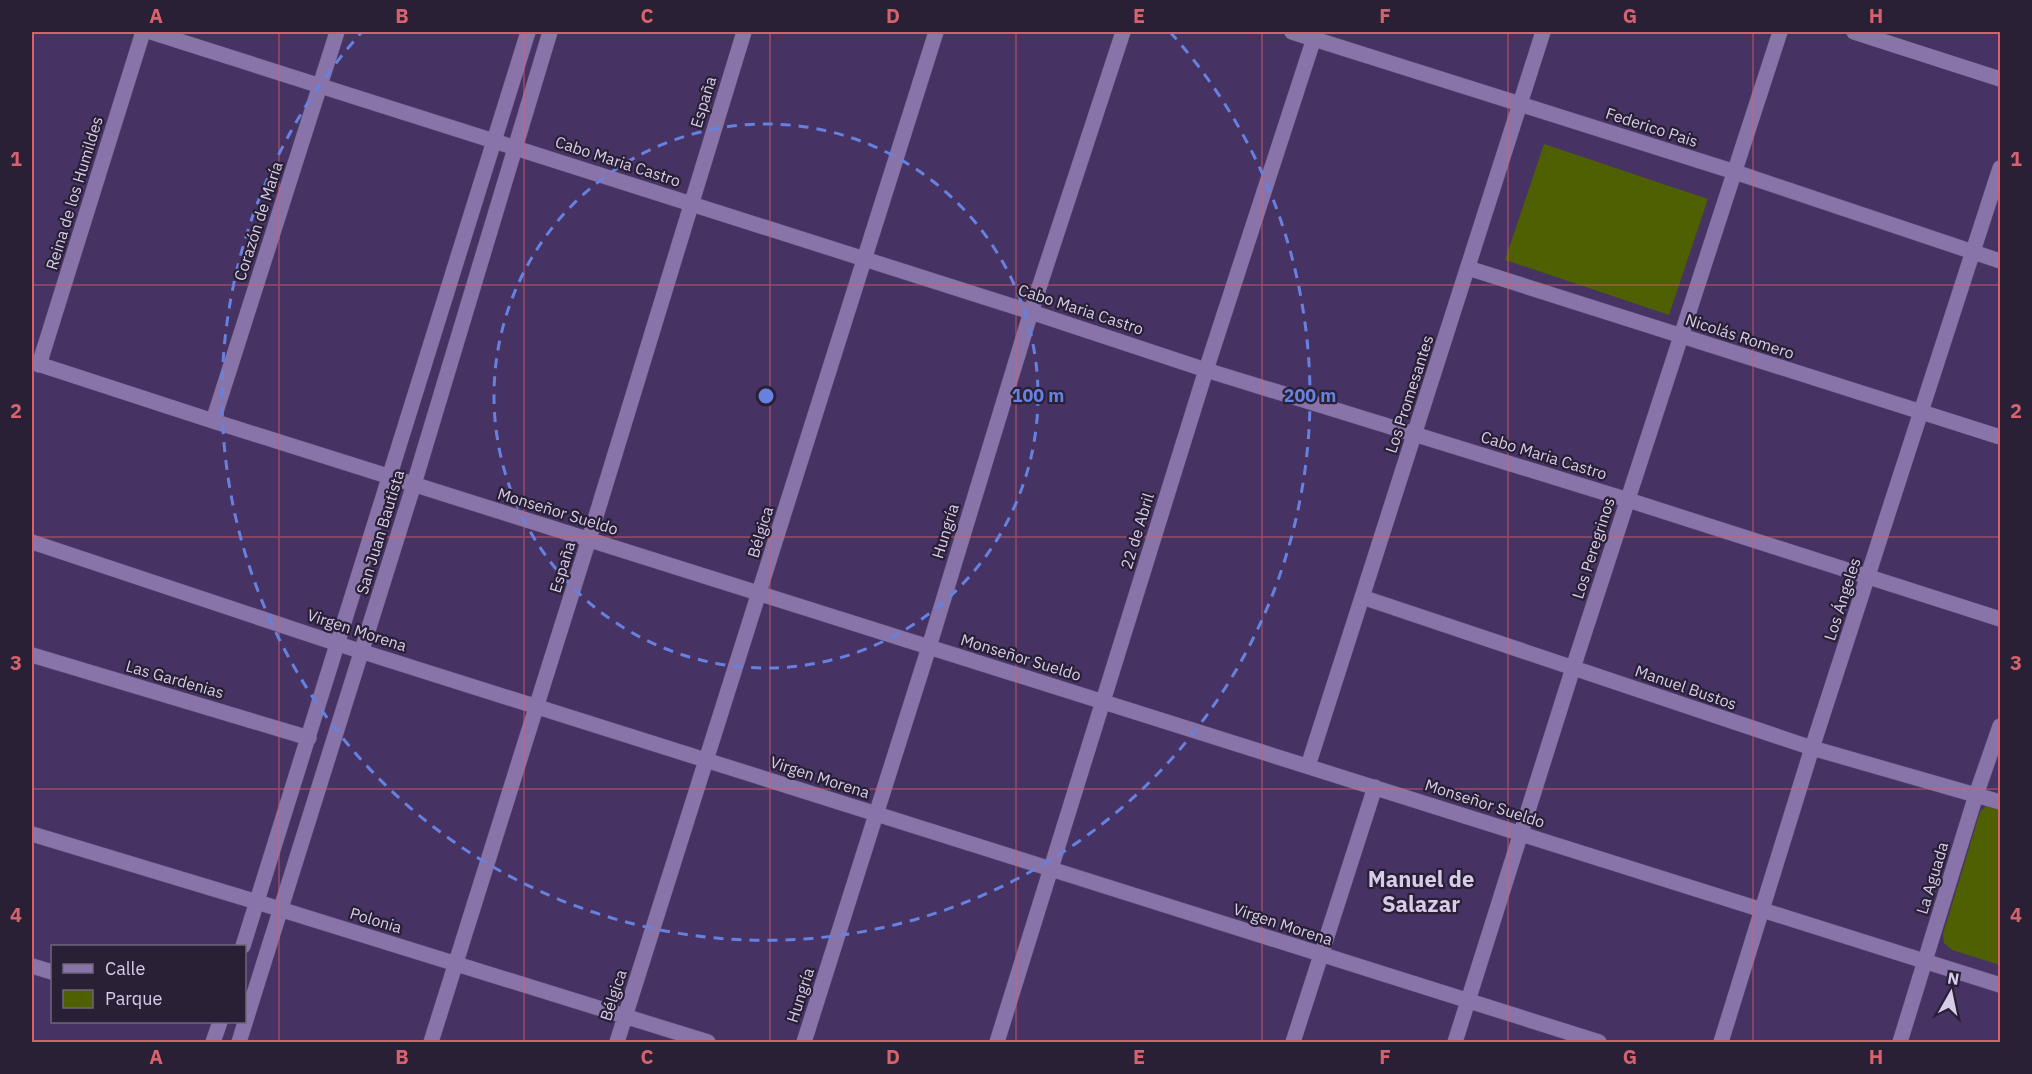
<svg xmlns="http://www.w3.org/2000/svg" width="2032" height="1074" font-family="'IBM Plex Sans',sans-serif">
  <style>
    .green { fill: #4e6001 }
    .lines { fill: none; stroke-linecap: round; stroke-linejoin: round }
    .minor-casing { stroke: #604e77; stroke-width: 16 }
    .minor { stroke: #8974aa; stroke-width: 15 }
    .grid { fill: none; stroke: #d6626c; stroke-width: 1.5; stroke-opacity: 0.55 }
    .ring { fill: none; stroke: #6781df; stroke-width: 3; stroke-dasharray: 10 8 }
    .labels { text-anchor: middle; stroke-width: 4.5; stroke-linejoin: round; paint-order: stroke }
    .street-label { font-size: 16px; fill: #d7cdea; stroke: #292036 }
    .district-label { font-size: 22px; font-weight: bold; fill: #d7cdea; stroke: #292036 }
    .centre { fill: #6781df; stroke: #292036; stroke-width: 3 }
    .ring-label { font-size: 18px; text-anchor: middle; font-weight: bold; fill: #6781df; stroke: #292036; stroke-width: 4.5; stroke-linejoin: round; paint-order: stroke }
    .neatline { fill: none; stroke: #d6626c; stroke-width: 2 }
    .grid-label { font-size: 20px; text-anchor: middle; font-weight: bold; fill: #d6626c }
  </style>
  <rect width="100%" height="100%" fill="#463263"/>
  <!-- green -->
  <path class="green" d="M 1544,144 L 1708,199 L 1669,315 L 1505,260 Z
    M 1996,805 L 2000,807 L 2000,965 L 1952,950 L 1944,943 L 1943,934 L 1980,812 L 1986,806 Z"/>
  <g class="lines">
    <!-- minor casing -->
    <g class="minor-casing">
      <path id="minor" d="M 151,32 L 1031,312 L 1206,370 L 1628,500 L 2000,619
        M 1292,32 L 1735,172 L 2000,261
        M 1854,32 L 2000,79
        M 1468,268 L 2000,437
        M 32,362 L 213,421 L 2000,985
        M 39,365 L 143,32
        M 213,421 L 337,32
        M 32,542 L 338,644 L 1599,1042
        M 1362,597 L 1812,748 L 2000,802
        M 32,655 L 309,738
        M 1308,766 L 1543,32
        M 32,834 L 257,902 L 708,1042
        M 243,946 L 528,32
        M 32,966 L 52,972
        M 213,1042 L 220,1022
        M 239,1042 L 414,484 L 550,32
        M 431,1042 L 589,539 L 744,32
        M 617,1042 L 936,32
        M 804,1042 L 929,647 L 1031,312 L 1123,32
        M 997,1042 L 1206,370 L 1316,32
        M 1293,1042 L 1375,787
        M 1455,1042 L 1573,668 L 1780,32
        M 1721,1042 L 1812,748 L 2000,168
        M 1900,1042 L 1976,795 L 2000,726"/>
    </g>
    <!-- minor -->
    <use href="#minor" class="minor"/>
  </g>
  <!-- grid -->
  <path class="grid" d="M 279,32 L 279,1042M 524,32 L 524,1042M 770,32 L 770,1042M 1016,32 L 1016,1042M 1262,32 L 1262,1042M 1508,32 L 1508,1042M 1753,32 L 1753,1042M 32,285 L 2000,285M 32,537 L 2000,537M 32,789 L 2000,789"/>
  <!-- distance rings -->
  <g class="ring">
    <circle cx="766" cy="396" r="272"/>
    <path d="M1170 32A544 544 0 1 1 362 32"/>
  </g>
  <g class="labels">
    <!-- street labels -->
    <g class="street-label">
      <text transform="translate(703 102) rotate(-73)" y="6">España</text>
      <text transform="translate(1652 127) rotate(18)" y="6">Federico Pais</text>
      <text transform="translate(618 161) rotate(18)" y="6">Cabo Maria Castro</text>
      <text transform="translate(74 193) rotate(-73)" y="6">Reina de los Humildes</text>
      <text transform="translate(258 221) rotate(-72)" y="6">Corazón de María</text>
      <text transform="translate(1081 309) rotate(18)" y="6">Cabo Maria Castro</text>
      <text transform="translate(1740 336) rotate(18)" y="6">Nicolás Romero</text>
      <text transform="translate(1409 394) rotate(-72)" y="6">Los Promesantes</text>
      <text transform="translate(1544 455) rotate(17)" y="6">Cabo Maria Castro</text>
      <text transform="translate(558 511) rotate(17)" y="6">Monseñor Sueldo</text>
      <text transform="translate(945 531) rotate(-73)" y="6">Hungría</text>
      <text transform="translate(1137 531) rotate(-73)" y="6">22 de Abril</text>
      <text transform="translate(380 532) rotate(-73)" y="6">San Juan Bautista</text>
      <text transform="translate(760 532) rotate(-73)" y="6">Bélgica</text>
      <text transform="translate(1593 548) rotate(-72)" y="6">Los Peregrinos</text>
      <text transform="translate(562 567) rotate(-73)" y="6">España</text>
      <text transform="translate(1842 599) rotate(-72)" y="6">Los Ángeles</text>
      <text transform="translate(357 630) rotate(18)" y="6">Virgen Morena</text>
      <text transform="translate(1021 657) rotate(17)" y="6">Monseñor Sueldo</text>
      <text transform="translate(175 679) rotate(16)" y="6">Las Gardenias</text>
      <text transform="translate(1686 687) rotate(19)" y="6">Manuel Bustos</text>
      <text transform="translate(820 777) rotate(18)" y="6">Virgen Morena</text>
      <text transform="translate(1485 803) rotate(18)" y="6">Monseñor Sueldo</text>
      <text transform="translate(1932 878) rotate(-73)" y="6">La Aguada</text>
      <text transform="translate(376 920) rotate(17)" y="6">Polonia</text>
      <text transform="translate(1283 924) rotate(18)" y="6">Virgen Morena</text>
      <text transform="translate(613 995) rotate(-72)" y="6">Bélgica</text>
      <text transform="translate(800 995) rotate(-72)" y="6">Hungría</text>
    </g>
    <!-- district labels -->
    <g class="district-label">
      <text x="1421" y="887">Manuel de<tspan x="1421" dy="25">Salazar</tspan></text>
    </g>
  </g>
  <circle cx="766" cy="396" r="9" class="centre"/>
  <g class="ring-label">
    <text x="1038" y="402">100 m</text>
    <text x="1310" y="402">200 m</text>
  </g>
  <!-- border -->
  <rect width="2032" height="1074" fill="none" stroke="#292036" stroke-width="66"/>
  <!-- legend -->
  <rect x="51" y="945" width="195" height="78" fill="#292036" stroke="#6f657e" stroke-width="1.5"/>
  <rect x="63" y="964" width="30" height="9" fill="#8974aa" stroke="#6f657e" stroke-width="1.5"/>
  <text x="105" y="975" font-size="18" fill="#d7cdea">Calle</text>
  <rect x="63" y="990" width="30" height="18" fill="#4e6001" stroke="#6f657e" stroke-width="1.5"/>
  <text x="105" y="1005" font-size="18" fill="#d7cdea">Parque</text>
  <!-- north arrow -->
  <g transform="translate(1951 993) rotate(9)" stroke="#292036" stroke-width="4.5" paint-order="stroke">
  <path d="M0-4.5L10 22L0 15L-10 22Z" fill="#d7cdea"/>
  <text y="-9" font-size="16" font-weight="bold" text-anchor="middle" fill="#d7cdea">N</text>
  </g>
  <rect x="33" y="33" width="1966" height="1008" class="neatline"/>
  <g class="grid-label">
    <text x="156" y="23">A</text>
    <text x="402" y="23">B</text>
    <text x="647" y="23">C</text>
    <text x="893" y="23">D</text>
    <text x="1139" y="23">E</text>
    <text x="1385" y="23">F</text>
    <text x="1630" y="23">G</text>
    <text x="1876" y="23">H</text>
    <text x="16" y="166">1</text>
    <text x="2016" y="166">1</text>
    <text x="16" y="418">2</text>
    <text x="2016" y="418">2</text>
    <text x="16" y="670">3</text>
    <text x="2016" y="670">3</text>
    <text x="16" y="922">4</text>
    <text x="2016" y="922">4</text>
    <text x="156" y="1064">A</text>
    <text x="402" y="1064">B</text>
    <text x="647" y="1064">C</text>
    <text x="893" y="1064">D</text>
    <text x="1139" y="1064">E</text>
    <text x="1385" y="1064">F</text>
    <text x="1630" y="1064">G</text>
    <text x="1876" y="1064">H</text>
  </g>
</svg>
